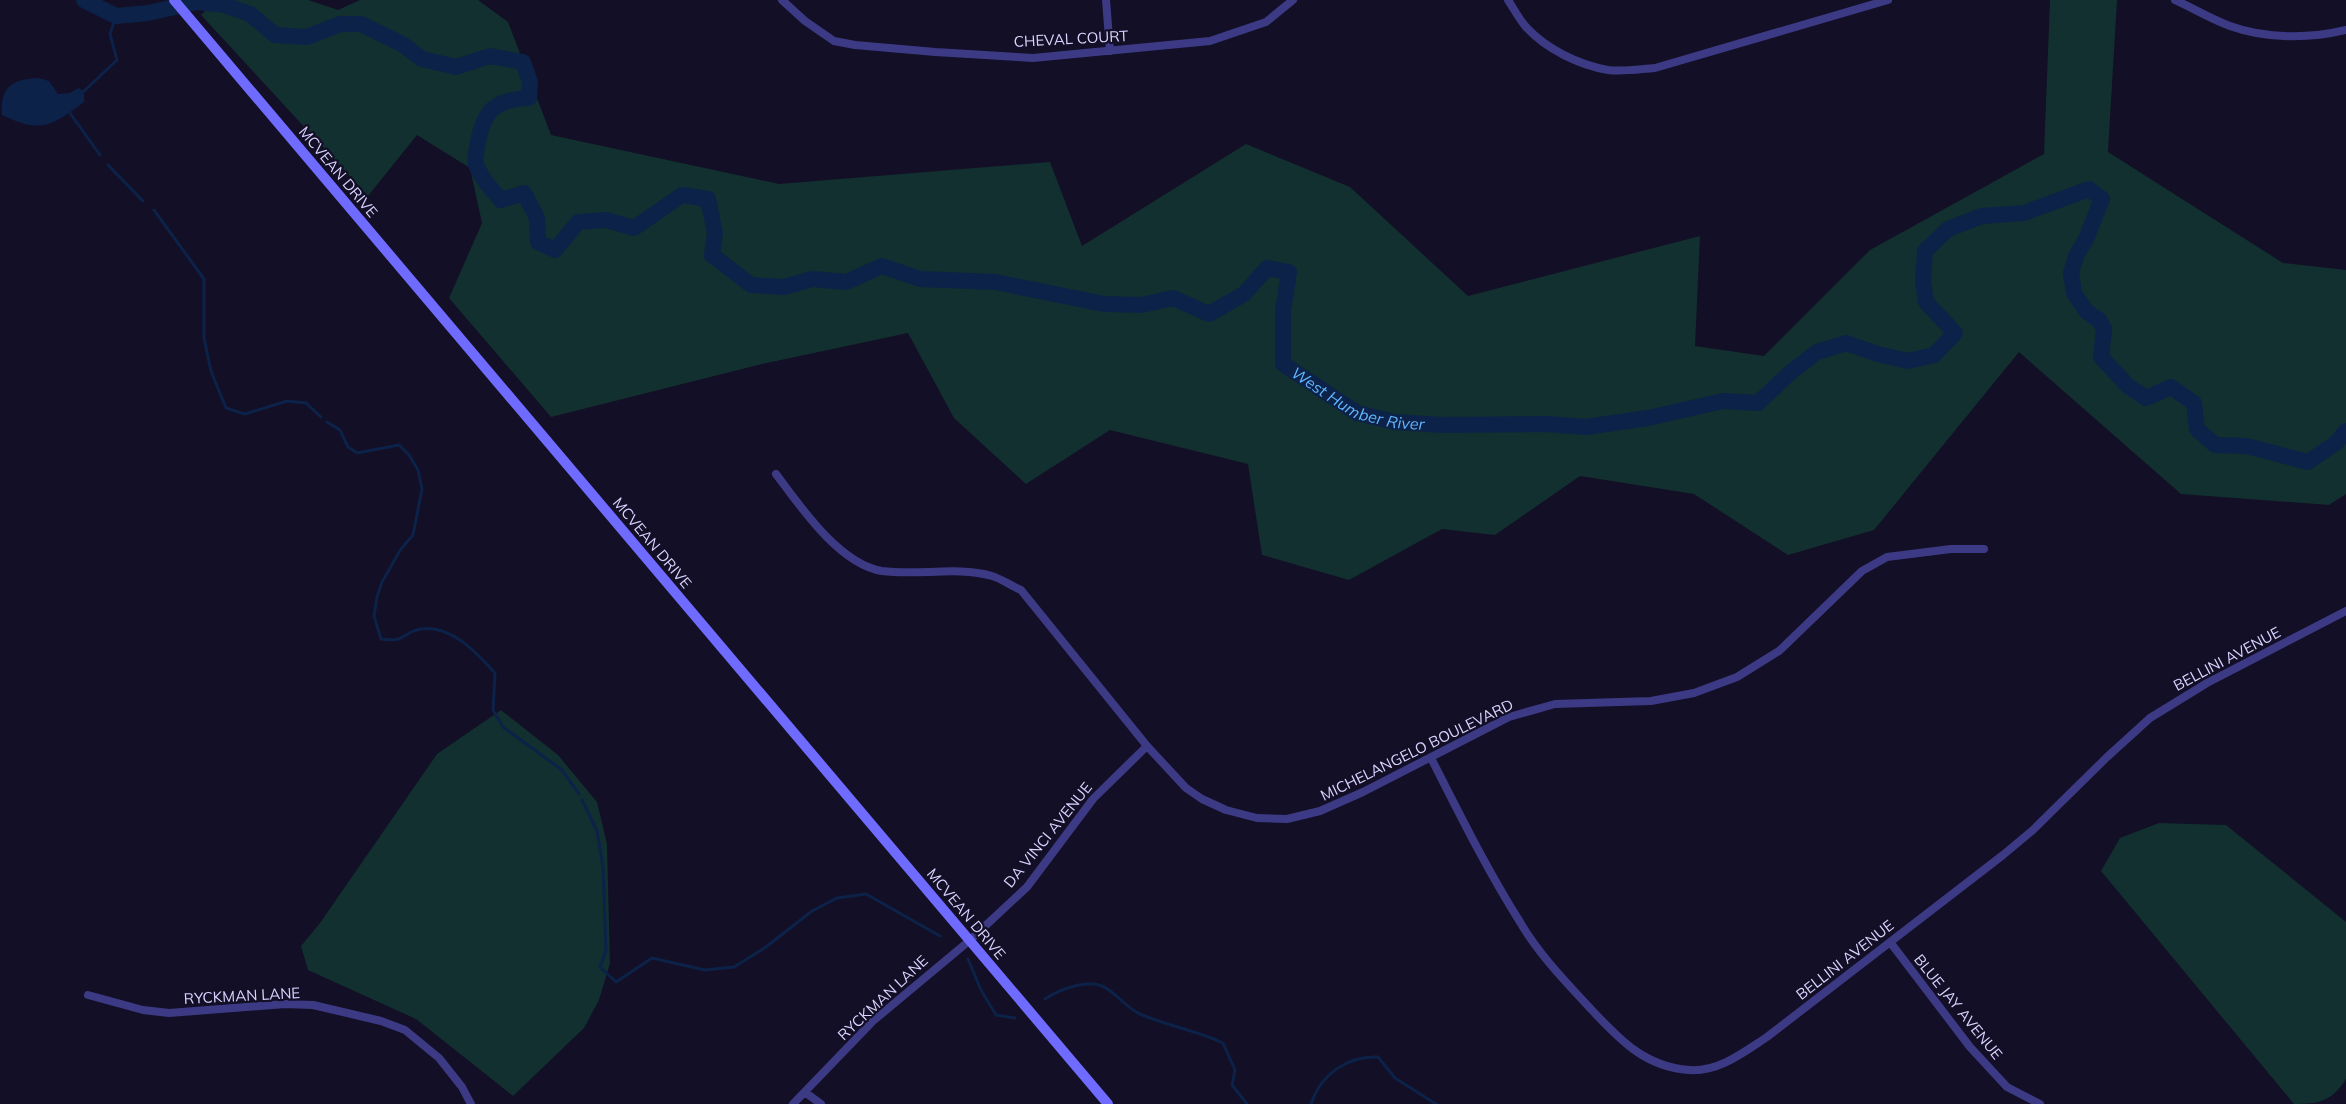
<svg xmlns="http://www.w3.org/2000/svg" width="2346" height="1104" font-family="Mulish,sans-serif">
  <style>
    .green { fill: #12302f }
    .water { fill: #0c2248 }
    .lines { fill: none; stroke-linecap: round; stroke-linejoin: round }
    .stream { stroke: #0c2248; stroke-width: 3 }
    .river { stroke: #0c2248; stroke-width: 16 }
    .minor { stroke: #3d3a85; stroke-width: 8 }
    .secondary { stroke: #6f6bff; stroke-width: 10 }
    .labels { text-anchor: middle; stroke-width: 4.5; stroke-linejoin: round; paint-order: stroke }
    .street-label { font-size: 15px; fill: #d9d4ff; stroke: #130f26 }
    .water-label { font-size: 16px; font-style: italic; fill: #62b6ff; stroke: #130f26 }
  </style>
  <rect width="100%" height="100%" fill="#130f26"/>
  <!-- green -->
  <path class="green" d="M 216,0 L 308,0 L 338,10 L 360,0 L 478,0 L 508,22 L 551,135 L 779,184 L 1050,162 L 1082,246 L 1246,144 L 1350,187 L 1468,296 L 1700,236 L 1695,346 L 1764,356 L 1870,250 L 2044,154 L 2050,0 L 2117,0 L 2108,152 L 2283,263 L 2346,270 L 2346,494 L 2329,505 L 2181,494 L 2019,352 L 1874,530 L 1788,555 L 1694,494 L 1580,476 L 1495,535 L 1442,529 L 1349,580 L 1262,555 L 1248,464 L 1110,430 L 1026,484 L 954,418 L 908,333 L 762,364 L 551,417 L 449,298 L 482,223 L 470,168 L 417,135 L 368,196 L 201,15 Z
    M 501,710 L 558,755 L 597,802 L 607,844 L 610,963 L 599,1000 L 584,1028 L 513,1096 L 416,1019 L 308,970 L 301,946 L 320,923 L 437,754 Z
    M 2159,823 L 2226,825 L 2346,922 L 2346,1079 C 2332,1101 2320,1104 2294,1104 L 2101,871 L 2120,838 Z"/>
  <!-- water -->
  <path class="water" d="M 38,78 L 49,81 L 58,94 L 70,93 L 78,88 L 84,91 L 84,102 C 52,126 41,134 2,115 C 0,87 12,79 38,78 Z"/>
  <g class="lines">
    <!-- stream -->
    <path class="stream" d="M 82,93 L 117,60 L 110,34 L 116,16
      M 70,113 L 100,155
      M 108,165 L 143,201
      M 154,210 L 204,279 L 204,338 L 211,371 L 226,408 L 245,414 L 287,401 L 306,403 L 321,417
      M 327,422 L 340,430 L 348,447 L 357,453 L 399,445 L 409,455 L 418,470 L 422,489 L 413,535 L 401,549 L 382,582 L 377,597 L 374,616 L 381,639 C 407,643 402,632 421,629 C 452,625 477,653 495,673 L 493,710 L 503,727 L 562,770 L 579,794
      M 582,800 L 597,831 L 603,867 L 606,951 L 600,967 L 616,982 L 652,958 L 705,970 L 734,967 L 766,947 L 812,911 L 837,898 L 866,894 L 940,936
      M 968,959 L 981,990 L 996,1015 L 1015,1018
      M 1045,999 C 1058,990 1087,979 1102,986 C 1116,992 1126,1008 1140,1014 C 1167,1026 1196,1030 1223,1043 L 1235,1070 L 1232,1085 L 1247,1104
      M 1311,1104 C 1321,1074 1347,1056 1378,1057 L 1395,1078 L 1436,1104"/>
    <!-- river -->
    <path class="river" id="s1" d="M 84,0 L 116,16 L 148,13 L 197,2 L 224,5 L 250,14 L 275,35 L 307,37 L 340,24 L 361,24 L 402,44 L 422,59 L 456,67 L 490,56 L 523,62 L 530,82 L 529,98 C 496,99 484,110 478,142 C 477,149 474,159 476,165 C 482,179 491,189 501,200 L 524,193 L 537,218 L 538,242 L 555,250 L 578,222 L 606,220 L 634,228 L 682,195 L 708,199 L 715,233 L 712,255 L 751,285 L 784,287 L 812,279 L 846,282 L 882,266 L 920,279 L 995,282 L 1104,304 L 1141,305 L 1173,298 L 1209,314 L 1244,294 L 1267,268 L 1289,272 L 1283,311 L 1283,364 L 1357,413 L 1395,422 L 1441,425 L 1546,424 L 1586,427 L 1648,418 L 1723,401 L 1758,403 L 1791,372 L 1817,352 L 1846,343 L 1878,354 L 1908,361 L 1934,355 L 1955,333 L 1926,302 L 1923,281 L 1925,251 L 1948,229 L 1982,216 L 2024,213 L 2089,189 L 2102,199 L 2086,239 L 2076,256 L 2071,273 L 2074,293 L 2087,312 L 2099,320 L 2104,329 L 2101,357 L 2128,386 L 2146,398 L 2171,387 L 2194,403 L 2197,429 L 2215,445 L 2247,446 L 2308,462 L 2336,443 L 2346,431"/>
    <!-- minor -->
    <path class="minor" d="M 782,0 L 805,21 L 834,41 L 855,45 L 935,52 L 1033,58 L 1210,41 L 1266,22 L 1293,0
      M 1106,0 L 1110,51
      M 1508,0 C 1514,9 1519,19 1526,27 C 1546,49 1579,65 1608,70 C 1623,72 1640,69 1655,68 L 1888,0
      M 2175,0 C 2193,8 2211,19 2230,26 C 2266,39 2309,39 2346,30
      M 776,474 C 800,506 839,564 882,571 C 918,576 957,566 992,576 C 1002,579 1011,586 1021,590 L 1147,746 L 1186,788 L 1202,799 L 1226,810 L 1257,818 L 1287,819 L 1320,811 L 1363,792 L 1509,717 L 1555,704 L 1651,701 L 1694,693 L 1737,677 L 1779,651 L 1862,571 L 1887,557 L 1951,549 L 1984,549
      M 1431,758 C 1459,813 1487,870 1520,922 C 1538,953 1564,980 1589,1007 C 1618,1038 1644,1067 1689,1070 C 1719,1072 1744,1052 1767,1037 L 2003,855 L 2033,830 L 2106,758 L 2150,718 L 2207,683 L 2346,611
      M 1890,942 L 1970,1047 L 2007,1087 L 2040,1104
      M 88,995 L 143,1010 L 169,1013 L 285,1004 L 313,1005 L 381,1021 L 405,1030 L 439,1058 L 462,1087 L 471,1104
      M 806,1093 L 821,1104
      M 793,1104 L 873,1021 L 969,941 L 1027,887 L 1093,799 L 1147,746"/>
    <!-- secondary -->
    <path class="secondary" d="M 174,0 L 1108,1104"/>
  </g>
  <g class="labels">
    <!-- street labels -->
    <g class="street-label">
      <text transform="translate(1071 39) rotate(-3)" y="5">CHEVAL COURT</text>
      <text transform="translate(338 172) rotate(50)" y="5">MCVEAN DRIVE</text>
      <text transform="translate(652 543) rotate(50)" y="5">MCVEAN DRIVE</text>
      <text transform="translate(2227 659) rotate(-28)" y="5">BELLINI AVENUE</text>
      <text transform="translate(1417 750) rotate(-26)" y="5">MICHELANGELO BOULEVARD</text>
      <text transform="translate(1048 835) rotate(-51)" y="5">DA VINCI AVENUE</text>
      <text transform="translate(966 914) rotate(50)" y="5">MCVEAN DRIVE</text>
      <text transform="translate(1845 960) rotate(-38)" y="5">BELLINI AVENUE</text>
      <text transform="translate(242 996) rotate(-3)" y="5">RYCKMAN LANE</text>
      <text transform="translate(883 998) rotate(-43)" y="5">RYCKMAN LANE</text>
      <text transform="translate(1958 1007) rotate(51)" y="5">BLUE JAY AVENUE</text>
    </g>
    <!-- water labels -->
    <g class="water-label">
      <text dy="6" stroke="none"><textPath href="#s1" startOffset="1773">West Humber River</textPath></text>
    </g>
  </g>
</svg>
